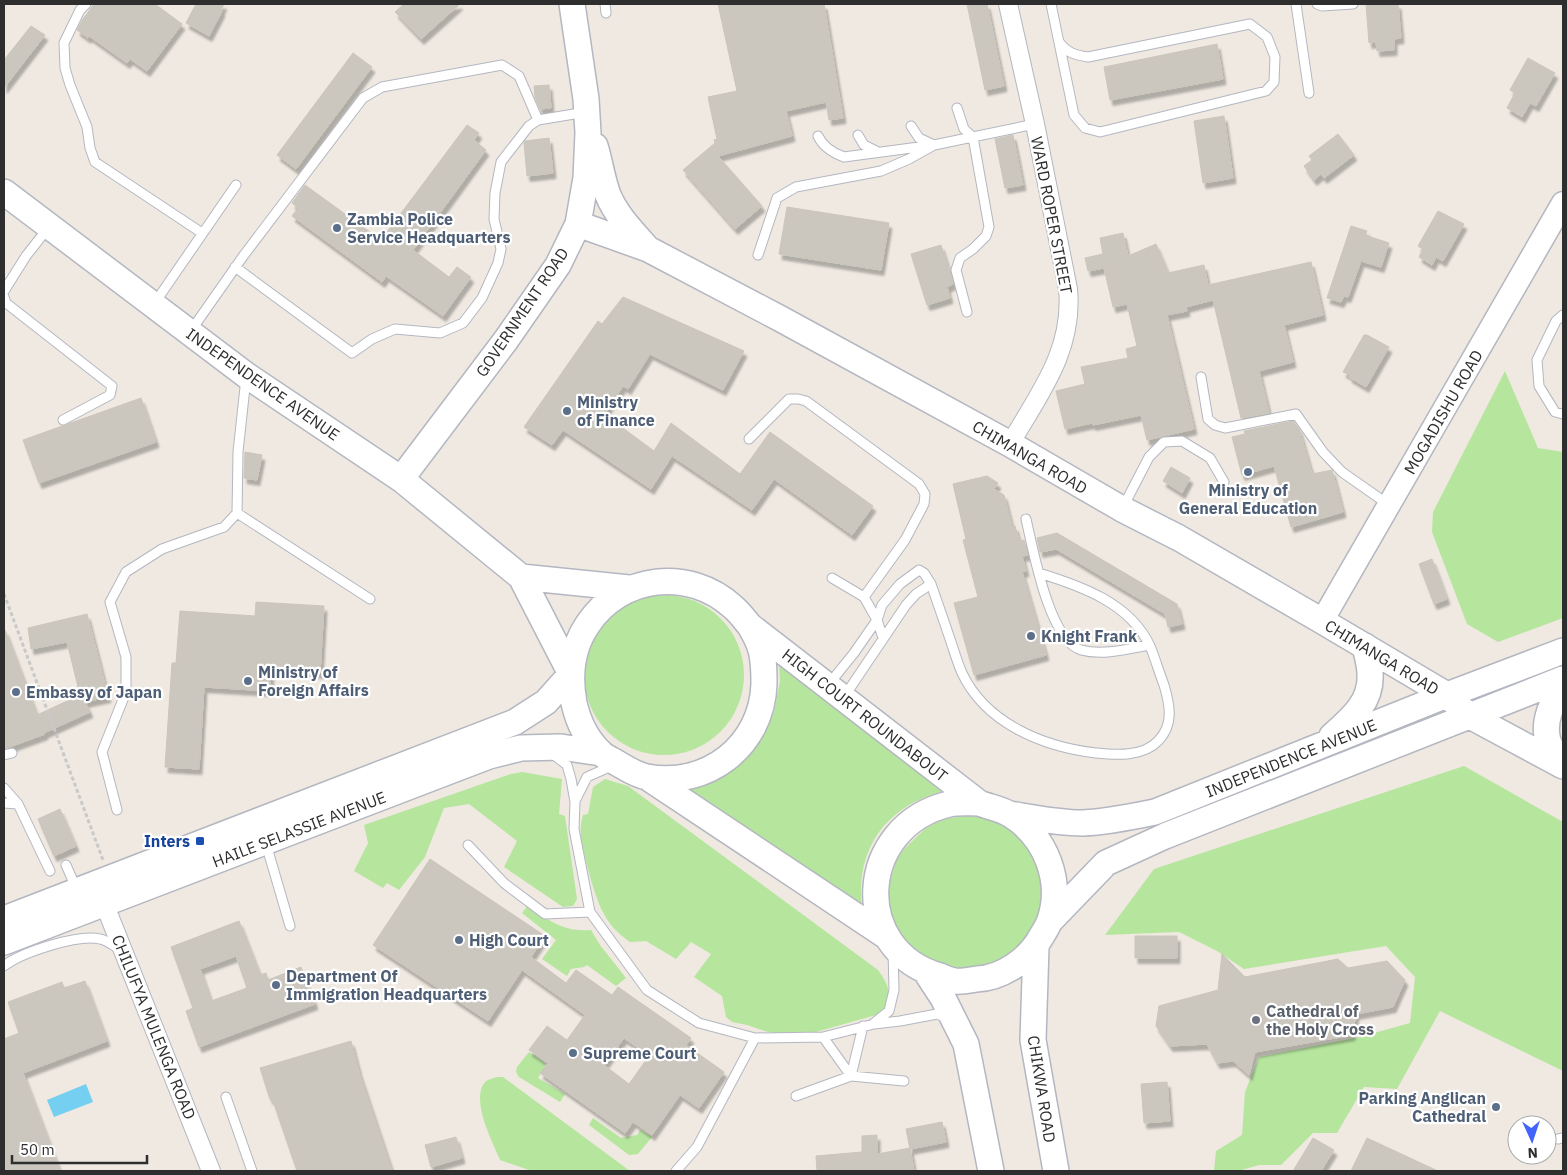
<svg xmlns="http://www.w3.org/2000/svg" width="1567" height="1175" font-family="'IBM Plex Sans',sans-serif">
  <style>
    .green { fill: #b6e59e }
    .water { fill: #75cff0 }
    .building { fill: #cbc7bf; stroke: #cbc5ba; fill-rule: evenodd; filter: url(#shadow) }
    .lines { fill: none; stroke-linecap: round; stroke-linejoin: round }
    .service-casing { stroke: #b4b7c1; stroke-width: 11 }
    .minor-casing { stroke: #b4b7c1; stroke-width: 20 }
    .tertiary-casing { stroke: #b4b7c1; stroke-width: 25 }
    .secondary-casing { stroke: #b4b7c1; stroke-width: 28 }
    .path { stroke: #c9c9c9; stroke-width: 3; stroke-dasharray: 4 2.5; stroke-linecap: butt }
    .service { stroke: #fff; stroke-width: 9 }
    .minor { stroke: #fff; stroke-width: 18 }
    .tertiary { stroke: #fff; stroke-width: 22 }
    .secondary { stroke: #fff; stroke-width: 25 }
    .service-dot { fill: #5c6f8a; stroke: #fff; stroke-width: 2 }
    .transit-dot { fill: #1a4fb4; stroke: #fff; stroke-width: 2 }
    .worship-dot { fill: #6b7280; stroke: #fff; stroke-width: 2 }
    .labels { text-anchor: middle; stroke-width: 4.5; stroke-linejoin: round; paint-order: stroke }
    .street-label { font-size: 16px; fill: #2e2e2e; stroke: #fff }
    .service-label { font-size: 16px; font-weight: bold; fill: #4e5e75; stroke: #fff; text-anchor: start }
    .transit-label { font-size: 16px; font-weight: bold; fill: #164399; stroke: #fff; text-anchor: end }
    .worship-label { font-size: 16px; font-weight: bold; fill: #5b616d; stroke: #fff; text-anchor: start }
  </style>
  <defs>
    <filter id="shadow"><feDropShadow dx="3" dy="5.5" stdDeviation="1" flood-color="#0004"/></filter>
  </defs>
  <rect width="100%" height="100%" fill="#efe9e1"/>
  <!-- green -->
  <path class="green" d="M 1505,371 L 1538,448 L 1563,452 L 1563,618 L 1498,642 L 1467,624 L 1432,532 L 1433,512 Z
    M584 675a80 80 0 1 1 160 0a80 80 0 1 1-160 0Z
    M 779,665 L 949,790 C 886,803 852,851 863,915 L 682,788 L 750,753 L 760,741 L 774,712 L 780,681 Z
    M 1464,766 L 1563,822 L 1563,1071 L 1440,1011 L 1397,1089 L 1364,1087 L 1337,1133 L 1313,1133 L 1281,1165 L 1259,1165 L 1238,1171 L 1214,1171 L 1216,1151 L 1242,1135 L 1245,1092 L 1259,1057 L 1360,1037 L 1410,1023 L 1415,977 L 1386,946 L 1244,969 L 1217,951 L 1179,932 L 1105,935 L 1154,869 Z
    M 522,772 L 562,779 L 559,814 L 565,816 L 577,899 L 573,906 L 563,907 L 504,867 L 517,841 L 469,804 L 444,808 L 425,857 L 399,890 L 387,883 L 383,888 L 354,871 L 368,843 L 364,825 L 511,774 Z
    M 605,779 L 628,786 L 878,970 C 890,986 896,1003 876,1015 L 816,1032 L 775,1033 L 768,1032 L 747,1025 L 732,1022 L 726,1017 L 722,996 L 694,977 L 711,954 L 691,942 L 676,959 L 646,941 L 630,942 C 619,934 610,926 604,914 C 595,899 584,856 581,838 C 580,830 581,823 583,815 L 588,814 L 593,787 Z
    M 966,816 L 981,816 L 1011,826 L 1042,860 L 1046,921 L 993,973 L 935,969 L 902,940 L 890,912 L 889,899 L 889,885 L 897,859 L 905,848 L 925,829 L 937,822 L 950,818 Z
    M 528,905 C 550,921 562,932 591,930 L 600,945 L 626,978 L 616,986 L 587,965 L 584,967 L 571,969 L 567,976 L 542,959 L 556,940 L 522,913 Z
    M 529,1052 L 546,1064 L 538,1078 L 565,1094 L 560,1102 L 519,1077 L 516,1072 L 517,1067 Z
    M 497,1077 L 503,1077 L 630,1171 L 532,1171 L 500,1160 C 493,1143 469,1098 486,1081 C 489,1079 494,1078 497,1077 Z
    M 593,1118 L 621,1138 L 637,1135 L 640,1130 L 652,1137 L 638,1154 L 629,1155 L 589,1125 Z"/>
  <!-- water -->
  <path class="water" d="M 86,1084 L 93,1102 L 54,1117 L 47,1100 Z"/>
  <!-- building -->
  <path class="building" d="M 94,4 L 155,4 L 182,24 L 147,71 L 130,59 L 127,63 L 89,36 L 88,38 L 77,30 L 83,19 Z
    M 196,4 L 224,4 L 221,10 L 222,11 L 209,36 L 186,23 Z
    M 404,4 L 460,4 L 421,39 L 395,12 Z
    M 718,4 L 824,4 L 843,118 L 829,120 L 826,102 L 786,111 L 792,136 L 718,156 L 762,206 L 735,229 L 683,170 L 715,143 L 714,140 L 717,139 L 708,97 L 737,91 Z
    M 967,4 L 987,4 L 1004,86 L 985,90 Z
    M 1366,4 L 1398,4 L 1401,38 L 1394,39 L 1394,50 L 1377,51 L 1376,42 L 1369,43 Z
    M 31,26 L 45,35 L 4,88 L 4,60 Z
    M 1217,44 L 1223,79 L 1110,100 L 1104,67 Z
    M 353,53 L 372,67 L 296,169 L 277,155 Z
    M 1528,58 L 1555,73 L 1536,106 L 1530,103 L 1522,117 L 1507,108 L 1515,93 L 1510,90 Z
    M 549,85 L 551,108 L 540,109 L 535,97 L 534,86 Z
    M 1224,116 L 1233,178 L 1203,183 L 1194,121 Z
    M 467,125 L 479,133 L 474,140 L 486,150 L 413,250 L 449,277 L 457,267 L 471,277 L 443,316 L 386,276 L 382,282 L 292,216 L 298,208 L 292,203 L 305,185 L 381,240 Z
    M 1338,134 L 1354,155 L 1324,178 L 1321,174 L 1314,180 L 1304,166 L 1312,160 L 1309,156 Z
    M 1013,135 L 1023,185 L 1005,188 L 995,139 Z
    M 549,138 L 553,173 L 527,176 L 524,143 L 525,141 Z
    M 787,207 L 889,223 L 881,270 L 779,254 Z
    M 1438,211 L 1464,224 L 1443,261 L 1436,257 L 1432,265 L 1419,257 L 1423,249 L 1418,246 Z
    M 1351,226 L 1367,231 L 1365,235 L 1389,243 L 1381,267 L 1361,261 L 1348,297 L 1344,296 L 1341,302 L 1327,298 Z
    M 1123,233 L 1128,256 L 1156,244 L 1168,273 L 1204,265 L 1208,285 L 1311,262 L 1323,315 L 1284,325 L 1293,362 L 1259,371 L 1269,413 L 1241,418 L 1213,300 L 1186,307 L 1187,311 L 1167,315 L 1194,429 L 1147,440 L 1141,415 L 1093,425 L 1092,423 L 1065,429 L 1056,391 L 1085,384 L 1081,367 L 1128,358 L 1126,349 L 1137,346 L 1127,304 L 1113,307 L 1104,268 L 1088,271 L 1085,258 L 1103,254 L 1100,238 Z
    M 941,245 L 953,284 L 947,287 L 950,298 L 927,305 L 911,254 Z
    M 623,297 L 744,351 L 723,390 L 650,354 L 628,389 L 623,386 L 604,414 L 654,451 L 671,423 L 740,474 L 770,432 L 873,506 L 852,535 L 774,479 L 752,510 L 672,456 L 651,489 L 563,430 L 552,445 L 524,427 L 598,321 L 602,324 Z
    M 1364,335 L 1367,335 L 1389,347 L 1366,387 L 1349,377 L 1350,375 L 1343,372 Z
    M 141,398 L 156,442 L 39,483 L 23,440 Z
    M 1293,421 L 1299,429 L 1312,474 L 1332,470 L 1343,512 L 1291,527 L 1274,466 L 1242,475 L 1232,437 L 1245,434 L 1244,431 Z
    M 245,452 L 262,455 L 257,480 L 244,478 Z
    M 1171,467 L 1190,478 L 1182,493 L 1163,481 Z
    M 987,476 L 998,483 L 994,489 L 1004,495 L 1012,527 L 1015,526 L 1019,541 L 1024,540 L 1028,555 L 1022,556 L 1026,571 L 1022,572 L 1046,655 L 974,675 L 954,603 L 978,597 L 963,540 L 966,539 L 953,484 Z
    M 1057,533 L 1177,604 L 1182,624 L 1168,627 L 1165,614 L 1056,549 L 1040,552 L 1037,538 Z
    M 1432,559 L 1447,599 L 1434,604 L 1419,564 Z
    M 256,602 L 324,606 L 320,673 L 271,670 L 270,691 L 204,687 L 199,769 L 165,767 L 172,663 L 176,663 L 180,611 L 255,616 Z
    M 87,614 L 108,697 L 85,702 L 90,712 L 44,733 L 45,734 L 4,749 L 4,630 L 5,630 L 37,715 L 80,695 L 67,642 L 31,649 L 28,628 Z
    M 60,809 L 76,846 L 54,856 L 38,819 Z
    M 430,859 L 545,936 L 531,957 L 566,983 L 576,970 L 612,995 L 618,987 L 691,1038 L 686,1045 L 724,1072 L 699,1108 L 680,1095 L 652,1135 L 633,1122 L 625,1133 L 540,1073 L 548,1063 L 529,1050 L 547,1026 L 567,1040 L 585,1015 L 522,970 L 488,1021 L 373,945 ZM 624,1038 L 649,1056 L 629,1084 L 604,1065 Z
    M 239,921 L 260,975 L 266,973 L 268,980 L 301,967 L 315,1004 L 199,1047 L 186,1011 L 193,1008 L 171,947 ZM 236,956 L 247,988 L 211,1001 L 200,969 Z
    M 1135,936 L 1177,936 L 1177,958 L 1135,958 Z
    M 1222,954 L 1245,977 L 1338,959 L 1348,968 L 1387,961 L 1405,980 L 1393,1007 L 1356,1014 L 1352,1035 L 1255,1052 L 1249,1075 L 1233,1061 L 1217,1063 L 1207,1044 L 1170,1046 L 1156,1026 L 1159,1006 L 1218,990 Z
    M 85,981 L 107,1041 L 23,1073 L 60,1171 L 4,1171 L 4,1039 L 19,1033 L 8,1002 L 62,982 L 64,988 Z
    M 351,1041 L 359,1072 L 392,1171 L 297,1171 L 272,1098 L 270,1099 L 260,1068 Z
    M 1167,1082 L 1170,1121 L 1144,1123 L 1141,1084 Z
    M 942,1122 L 946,1142 L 910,1149 L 906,1129 Z
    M 877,1135 L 877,1154 L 910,1148 L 914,1171 L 817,1171 L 816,1156 L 862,1152 L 862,1136 Z
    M 456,1137 L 462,1158 L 431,1167 L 425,1145 Z
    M 1313,1138 L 1334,1150 L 1321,1171 L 1293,1171 Z
    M 1367,1138 L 1438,1171 L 1351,1171 Z"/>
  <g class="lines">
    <!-- service casing -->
    <g class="service-casing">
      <path id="service" d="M 86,4 L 80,10 L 64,43 L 65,68 L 70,85 L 87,127 L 90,148 L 95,162 L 202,233
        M 605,4 L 606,13
        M 1051,4 L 1074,115 L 1085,128 L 1100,132 L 1266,91 L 1274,82 L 1275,57 L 1267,37 L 1250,24 L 1088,57 C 1075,55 1067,53 1059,42
        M 1296,4 L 1309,93
        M 1317,4 L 1322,6 L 1353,4
        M 957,108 L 964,129 L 973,137 L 989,227 L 986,236 L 973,249 L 960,258 L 956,270 L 967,312
        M 911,126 L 919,138 L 934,145
        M 858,135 L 864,145 L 878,152
        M 818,136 C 823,147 833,153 844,157 L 934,145 L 1035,124
        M 758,255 L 777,198 L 796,187 L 881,171 L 909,159 L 934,145
        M 235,267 L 352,353 L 372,339 L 395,329 L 440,333 L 463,323 L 482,298 L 498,263 L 501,249 L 494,219 L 495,193 L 501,162 L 529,126 L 538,120 L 586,112
        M 4,291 L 26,256 L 48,228
        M 4,297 L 6,303 L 112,386 L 110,395 L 63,420
        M 154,304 L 236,185
        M 1563,315 L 1556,321 L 1537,360 L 1539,386 L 1555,412 L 1563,414
        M 190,332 L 244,255 L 363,98 L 382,87 L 502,65 L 519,76 L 538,120
        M 1201,377 L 1208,419 L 1215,425 L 1225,428 L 1296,414 L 1323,452 L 1342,472 L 1389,505
        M 749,439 L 789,399 L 798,399 L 806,401 L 919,484 L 925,494 L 924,504 L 905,540 L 864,597
        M 1122,509 L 1149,457 L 1164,442 L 1182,441 L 1210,458 L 1224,482
        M 237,513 L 370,599
        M 1026,519 C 1033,549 1049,640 1081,650 C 1102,656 1128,649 1149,645
        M 832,578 L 864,597 L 877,620 L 883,638
        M 829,684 L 854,653 L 877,620 L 882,605 L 900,584 L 919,570 L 924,573 L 931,584 C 938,604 945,624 952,645 C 955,654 958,664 962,673 C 986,724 1044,747 1096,753 C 1116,755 1143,757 1158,741 C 1174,725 1170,705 1164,685 C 1159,672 1155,658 1150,646 C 1130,603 1081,586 1039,573
        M 844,697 L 906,605 L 916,594 L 931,584
        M 550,752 L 567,765 L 571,779 L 575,802 L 574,829 L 590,912 L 647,990 L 699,1023 L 755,1038 L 823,1037 L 874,1024 L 900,1021 L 937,1014 L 947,1018
        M 4,755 L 12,753
        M 4,788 L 18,804 L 50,871
        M 575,801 L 587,777 L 614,765
        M 4,803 L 18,804
        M 117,810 L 102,752 L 126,692 L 126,657 L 110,602 L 126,572 L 162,549 L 224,527 L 237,513 L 238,452 L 246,378
        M 266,844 L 290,926
        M 468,845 L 504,883 L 545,914 L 590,912
        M 66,865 L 77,890
        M 4,966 C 22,952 78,934 100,939 C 107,940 115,947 121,950
        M 874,1023 L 889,1011 L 894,990 L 893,951
        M 823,1037 L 851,1076 L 863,1026
        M 796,1096 L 851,1076 L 904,1081
        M 226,1097 L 252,1171
        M 1558,1139 L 1563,1138
        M 676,1171 L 697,1147 L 755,1038"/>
    </g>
    <!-- minor casing -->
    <g class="minor-casing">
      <path id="minor" d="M 1008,4 L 1035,124 L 1068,289 C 1074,350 1039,394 1010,444
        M 100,893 L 211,1171"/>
    </g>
    <!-- tertiary casing -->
    <g class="tertiary-casing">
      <path id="tertiary" d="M 1322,621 L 1563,203"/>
    </g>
    <!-- secondary casing -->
    <g class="secondary-casing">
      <path id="secondary" d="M 595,146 C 600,162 602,179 608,195 C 616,215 633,232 647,248
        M 4,192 L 246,375 L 401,479 L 521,577 L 571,674
        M 578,224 L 648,249 L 781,319 L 1010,444 L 1122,509 L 1179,538 L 1322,621 L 1447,695 L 1468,715 L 1563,766
        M 401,479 L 506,340 L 558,265 L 578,224 L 586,178 L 588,133 L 586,99 L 572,4
        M 521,577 L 629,588
        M 750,626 C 754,633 758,640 760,647 C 764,658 764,672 764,684 C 762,746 707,788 647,777 C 636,775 626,768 617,763 C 612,760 605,757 601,753 C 587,740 578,721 574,703 C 569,676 572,647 588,624 C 621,575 689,567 733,607 C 739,612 745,620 750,626 L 979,803 C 989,807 1002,809 1011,815 C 1046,837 1063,881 1050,920 C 1048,926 1044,932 1041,937 C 1029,959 1003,978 977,979 C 970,980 962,982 954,981 C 950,980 944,978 940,976 C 849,950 857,826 949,804 C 958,802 969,803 979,803
        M 1332,736 C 1351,719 1372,702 1370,674 C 1370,665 1367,655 1365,646
        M 1561,765 C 1557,758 1551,749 1548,741 C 1542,721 1553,701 1563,685
        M 647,777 L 886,936
        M 1010,814 C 1034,818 1058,823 1083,823 C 1107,822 1131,817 1155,812 L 1447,695 L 1563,651
        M 4,919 L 515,722 L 546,702 L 571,674
        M 1050,921 L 1106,863 L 1165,836 L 1563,679
        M 4,942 L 489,756 L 521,748 L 561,747 L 601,753
        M 1036,947 L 1033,1040 L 1056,1171
        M 926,972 L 943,998 L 966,1044 L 991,1171"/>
    </g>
    <!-- path -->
    <path class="path" d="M 4,594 L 103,860"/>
    <!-- service -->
    <use href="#service" class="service"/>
    <!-- minor -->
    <use href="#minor" class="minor"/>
    <!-- tertiary -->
    <use href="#tertiary" class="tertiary"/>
    <!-- secondary -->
    <use href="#secondary" class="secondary"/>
  </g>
  <!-- markers -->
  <g class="service-dot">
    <circle cx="337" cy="228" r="5"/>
    <circle cx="567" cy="411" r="5"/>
    <circle cx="1248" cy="472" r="5"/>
    <circle cx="1031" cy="636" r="5"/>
    <circle cx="248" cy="681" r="5"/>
    <circle cx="16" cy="692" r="5"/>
    <circle cx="459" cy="940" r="5"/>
    <circle cx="276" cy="985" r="5"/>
    <circle cx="573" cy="1053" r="5"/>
    <circle cx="1496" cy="1107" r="5"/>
  </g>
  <rect class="transit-dot" x="195" y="836" width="10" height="10" rx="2.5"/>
  <circle class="worship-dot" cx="1256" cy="1020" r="5"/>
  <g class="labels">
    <!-- street labels -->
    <g class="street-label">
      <text transform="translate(1052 215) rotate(79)" y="6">WARD ROPER STREET</text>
      <text transform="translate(522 312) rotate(-56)" y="6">GOVERNMENT ROAD</text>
      <text transform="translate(263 384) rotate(35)" y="6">INDEPENDENCE AVENUE</text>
      <text transform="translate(1443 412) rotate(-60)" y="6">MOGADISHU ROAD</text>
      <text transform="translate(1030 457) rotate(30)" y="6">CHIMANGA ROAD</text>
      <text transform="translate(1382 657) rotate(31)" y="6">CHIMANGA ROAD</text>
      <text transform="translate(865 715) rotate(38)" y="6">HIGH COURT ROUNDABOUT</text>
      <text transform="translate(1291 758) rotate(-22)" y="6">INDEPENDENCE AVENUE</text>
      <text transform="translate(299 829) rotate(-21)" y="6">HAILE SELASSIE AVENUE</text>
      <text transform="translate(154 1027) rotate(68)" y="6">CHILUFYA MULENGA ROAD</text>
      <text transform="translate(1042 1089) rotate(81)" y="6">CHIKWA ROAD</text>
    </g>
    <!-- service labels -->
    <g class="service-label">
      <text x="347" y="225">Zambia Police<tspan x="347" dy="18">Service Headquarters</tspan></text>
      <text x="577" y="408">Ministry<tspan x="577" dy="18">of Finance</tspan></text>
      <text x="1248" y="496" text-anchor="middle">Ministry of<tspan x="1248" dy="18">General Education</tspan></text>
      <text x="1041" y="642">Knight Frank</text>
      <text x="258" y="678">Ministry of<tspan x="258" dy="18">Foreign Affairs</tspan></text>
      <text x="26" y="698">Embassy of Japan</text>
      <text x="469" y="946">High Court</text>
      <text x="286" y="982">Department Of<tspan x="286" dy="18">Immigration Headquarters</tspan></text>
      <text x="583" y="1059">Supreme Court</text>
      <text x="1486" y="1104" text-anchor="end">Parking Anglican<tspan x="1486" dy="18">Cathedral</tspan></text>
    </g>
    <!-- transit labels -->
    <g class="transit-label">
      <text x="190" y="847">Inters</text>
    </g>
    <!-- worship labels -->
    <g class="worship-label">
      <text x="1266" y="1017">Cathedral of<tspan x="1266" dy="18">the Holy Cross</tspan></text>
    </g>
  </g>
  <!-- border -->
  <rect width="1567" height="1175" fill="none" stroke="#2e2e2e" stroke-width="10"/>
  <!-- north arrow -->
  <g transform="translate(1532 1140) rotate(177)"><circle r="24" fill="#ffffff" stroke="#ababab"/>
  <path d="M0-4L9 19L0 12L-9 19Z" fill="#4264fb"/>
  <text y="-8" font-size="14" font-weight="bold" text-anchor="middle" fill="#2e2e2e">N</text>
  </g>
  <!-- scale -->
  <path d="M12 1155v8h135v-8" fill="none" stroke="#2e2e2e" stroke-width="2.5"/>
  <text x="20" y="1155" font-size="15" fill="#2e2e2e" stroke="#ffffff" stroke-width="4" paint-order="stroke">50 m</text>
</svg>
